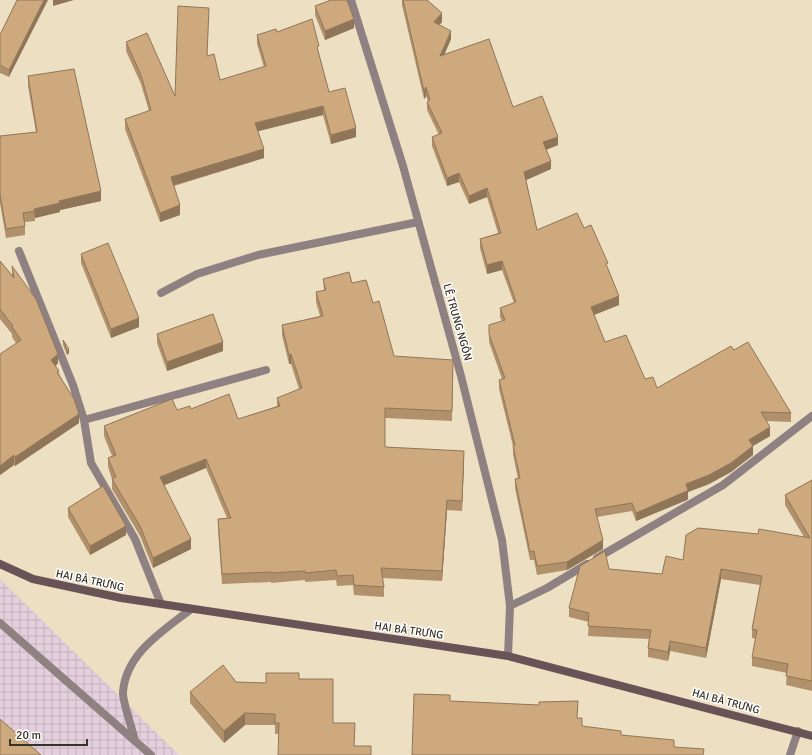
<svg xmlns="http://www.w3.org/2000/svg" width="812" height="755" font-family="Signika,sans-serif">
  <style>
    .industrial { fill: url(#industrial-grid) }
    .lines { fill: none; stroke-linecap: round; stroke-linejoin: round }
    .street { stroke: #8f8082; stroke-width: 8 }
    .secondary { stroke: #685356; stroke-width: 8 }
    .wall { fill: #b1916c }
    .shaded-wall { fill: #907658 }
    .building { fill: #cea97e; stroke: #907658 }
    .labels { text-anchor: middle; stroke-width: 3; stroke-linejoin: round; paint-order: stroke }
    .street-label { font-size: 11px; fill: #383328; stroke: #fff }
  </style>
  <defs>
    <pattern id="industrial-grid" width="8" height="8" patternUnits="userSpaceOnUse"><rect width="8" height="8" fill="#e4cfdd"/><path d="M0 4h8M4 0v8" fill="none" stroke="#c4b2be"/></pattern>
  </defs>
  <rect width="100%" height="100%" fill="#ecdfc2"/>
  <!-- industrial -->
  <path class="industrial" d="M 0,579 L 179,755 L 0,755 Z"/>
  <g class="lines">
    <!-- street -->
    <path class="street" d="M 351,0 L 403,166 L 461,376 L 502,540 L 510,606 L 508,656
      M 19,251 L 73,385 L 84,420 L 91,463 L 135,539 L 161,604
      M 161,293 L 197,274 L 258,255 L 418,222
      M 84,420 L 266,370
      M 597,558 L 723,485 L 812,416
      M 510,606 L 547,588 L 587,564
      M 0,623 L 151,755
      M 135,741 C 133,730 122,701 123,692 C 126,653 163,631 191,609
      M 790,755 L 798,731"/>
    <!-- secondary -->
    <path class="secondary" d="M 0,564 L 33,579 L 121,598 L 508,656 L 812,736"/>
  </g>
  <!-- wall -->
  <path class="wall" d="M 17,0 L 9,77 L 0,73 L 0,35 Z
    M 402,0 L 427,0 L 442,22 L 439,25 L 451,39 L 444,54 L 513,107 L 558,145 L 546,150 L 551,169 L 526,180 L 537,230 L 584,228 L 608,269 L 619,305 L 594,315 L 605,342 L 645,379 L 657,388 L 734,350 L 791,413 L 791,422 L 766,421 L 770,436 L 753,446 L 753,455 L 731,472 L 709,484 L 688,492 L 688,499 L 687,500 L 636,521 L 632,511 L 597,517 L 603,549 L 567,570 L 537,575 L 534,560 L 530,560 L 515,488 L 515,479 L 518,479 L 513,454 L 513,446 L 499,389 L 499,380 L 502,379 L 489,342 L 489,325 L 502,321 L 500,317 L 500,308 L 514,303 L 502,270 L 487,274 L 480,248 L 480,239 L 498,233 L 487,197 L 469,204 L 459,182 L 447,186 L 432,146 L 432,137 L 439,135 L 427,110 L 427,102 L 428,101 L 426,96 L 424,99 L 402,5 Z
    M 315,6 L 354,28 L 325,40 L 315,15 Z
    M 277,32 L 319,54 L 329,92 L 356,137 L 331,144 L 323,115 L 258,131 L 264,158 L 174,186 L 180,215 L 160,222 L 125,129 L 125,119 L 149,111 L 141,84 L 126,51 L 126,42 L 175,96 L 208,56 L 220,80 L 264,67 L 257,44 L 257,35 Z
    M 28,76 L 101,201 L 60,210 L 60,212 L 35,218 L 35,221 L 25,222 L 25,235 L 6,238 L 0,203 L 0,136 L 36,132 L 28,86 Z
    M 81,254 L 139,327 L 111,338 L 81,263 Z
    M 0,261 L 12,275 L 12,266 L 58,363 L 56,366 L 79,423 L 15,466 L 14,465 L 0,475 L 16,343 L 12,337 L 12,334 L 0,319 Z
    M 323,279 L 352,283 L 373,303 L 394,356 L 453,369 L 452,421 L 385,418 L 385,447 L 464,460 L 462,511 L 447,510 L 442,581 L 382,578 L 384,587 L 384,597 L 354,595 L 353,585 L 337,586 L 336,580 L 305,582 L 305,580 L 271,583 L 271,582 L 222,584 L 218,529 L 218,519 L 227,518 L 206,468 L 164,485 L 191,549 L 153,568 L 140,536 L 112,489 L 112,479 L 108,467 L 108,458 L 112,456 L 104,436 L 104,426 L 177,410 L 191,409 L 238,419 L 277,406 L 277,398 L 299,389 L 291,364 L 289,364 L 282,335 L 282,325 L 320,316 L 316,302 L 316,292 L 324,291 Z
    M 157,334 L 223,351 L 167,371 L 157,343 Z
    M 63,340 L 69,353 L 67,355 L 63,345 Z
    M 812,480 L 812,691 L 786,685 L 787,673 L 752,666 L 752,657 L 756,639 L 752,638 L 752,629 L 760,585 L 721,579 L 706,658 L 670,651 L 668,661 L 648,657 L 648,648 L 649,639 L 588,636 L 589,622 L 569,617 L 569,608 L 609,569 L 662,574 L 683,560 L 758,534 L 804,537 L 785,505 L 785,495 Z
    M 68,508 L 126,535 L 90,555 L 68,517 Z
    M 299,679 L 333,723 L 354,746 L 371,755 L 279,734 L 275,734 L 275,725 L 245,725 L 224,743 L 190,703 L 190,692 L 236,682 L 266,683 Z"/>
  <!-- shaded-wall -->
  <path class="shaded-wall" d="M 44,0 L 48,0 L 9,77 L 9,70 Z
    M 53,0 L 74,0 L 53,6 Z
    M 442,13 L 442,22 L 434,31 L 434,22 Z
    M 354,19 L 354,28 L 325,40 L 325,31 Z
    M 451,31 L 451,39 L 440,65 L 440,56 Z
    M 426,87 L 426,96 L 424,99 L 424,91 Z
    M 323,106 L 323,115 L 255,132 L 255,123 Z
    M 356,128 L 356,137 L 331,144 L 331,135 Z
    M 558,137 L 558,145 L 543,151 L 543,142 Z
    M 264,149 L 264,158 L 171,186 L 171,177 Z
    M 551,161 L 551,169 L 524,181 L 524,172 Z
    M 459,173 L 459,182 L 447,186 L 447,178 Z
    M 487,188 L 487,197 L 469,204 L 469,196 Z
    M 101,191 L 101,201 L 60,210 L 60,212 L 35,218 L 34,209 L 59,201 Z
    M 180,205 L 180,215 L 160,222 L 160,213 Z
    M 502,261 L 502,270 L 487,274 L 487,265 Z
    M 619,296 L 619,305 L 591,316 L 591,307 Z
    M 139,318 L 139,327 L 111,338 L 111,329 Z
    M 223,342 L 223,351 L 167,371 L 167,362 Z
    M 69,349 L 69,353 L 67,355 L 67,351 Z
    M 58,354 L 58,363 L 51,370 L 51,360 Z
    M 291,354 L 291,364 L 289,364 L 289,355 Z
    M 79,414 L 79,423 L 15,466 L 15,457 Z
    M 770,427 L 770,436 L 753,446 L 753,455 L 731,472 L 709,484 L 688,492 L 688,499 L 687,500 L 636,521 L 636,513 L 686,484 L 749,440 Z
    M 464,451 L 464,460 L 462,511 L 462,501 Z
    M 14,455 L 14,465 L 0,475 L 0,466 Z
    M 206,459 L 206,468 L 160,487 L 160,477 Z
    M 447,500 L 447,510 L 442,581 L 442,571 Z
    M 126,526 L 126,535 L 90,555 L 90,546 Z
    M 191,539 L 191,549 L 153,568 L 153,558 Z
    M 603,540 L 603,549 L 567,570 L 567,562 Z
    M 721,569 L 721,579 L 706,658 L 706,648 Z
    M 670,641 L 670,651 L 668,661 L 668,652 Z
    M 245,713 L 245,725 L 224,743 L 224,731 Z"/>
  <!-- building -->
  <path class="building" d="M 17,0 L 44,0 L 9,70 L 0,65 L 0,35 Z
    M 331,0 L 347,0 L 354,19 L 325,31 L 315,6 Z
    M 403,0 L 427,0 L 442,13 L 434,22 L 451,31 L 440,56 L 489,39 L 513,107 L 542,96 L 558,137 L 543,142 L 551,161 L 524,172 L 537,230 L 577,213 L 584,228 L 591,225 L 608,263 L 606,264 L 619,296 L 591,307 L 605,342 L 626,335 L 645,379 L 653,377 L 657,388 L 731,346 L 734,350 L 748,342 L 791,413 L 761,412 L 770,427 L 749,440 L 753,446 L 731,463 L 709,475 L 686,484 L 688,490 L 687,491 L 636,513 L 632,503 L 595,509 L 603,540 L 567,562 L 537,566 L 534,551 L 530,552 L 515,479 L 520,478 L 513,446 L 515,445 L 499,380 L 505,378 L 489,334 L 489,325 L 505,320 L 500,308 L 516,302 L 502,261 L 487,265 L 480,239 L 501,233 L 487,188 L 469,196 L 459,173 L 447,178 L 432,137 L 442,133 L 427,102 L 430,100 L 426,87 L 424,91 Z
    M 178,6 L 209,8 L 207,56 L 214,54 L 220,80 L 266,66 L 257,35 L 276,29 L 277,32 L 312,19 L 319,46 L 317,47 L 329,92 L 345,88 L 356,128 L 331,135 L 323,106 L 255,123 L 264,149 L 171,177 L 180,205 L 160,213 L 125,119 L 151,110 L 141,75 L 126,42 L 147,33 L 175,96 Z
    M 74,69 L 101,191 L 59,201 L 60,203 L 34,209 L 35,211 L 23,213 L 25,226 L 6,229 L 0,194 L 0,136 L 37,132 L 28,76 Z
    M 108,243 L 139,318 L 111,329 L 81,254 Z
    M 0,261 L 14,278 L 12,266 L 36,299 L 58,354 L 51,360 L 59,371 L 57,372 L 74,399 L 79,414 L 15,457 L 14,455 L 0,466 L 0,354 L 21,340 L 12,327 L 13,326 L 0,309 Z
    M 349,272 L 352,283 L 366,280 L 373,303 L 379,301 L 394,356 L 453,360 L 452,411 L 385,408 L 385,447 L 464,451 L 462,501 L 447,500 L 442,571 L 381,568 L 384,587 L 354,585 L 353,575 L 337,576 L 336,570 L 305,573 L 305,571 L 271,573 L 271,572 L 222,574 L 218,519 L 231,518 L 206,459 L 160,477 L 191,539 L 153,558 L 140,526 L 112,479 L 116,477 L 108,458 L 116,455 L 104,426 L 172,399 L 177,410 L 190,406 L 191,409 L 229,394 L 238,419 L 280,406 L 277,398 L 302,388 L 291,354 L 289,355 L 282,325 L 323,316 L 316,292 L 326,290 L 323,279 Z
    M 213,314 L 223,342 L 167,362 L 157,334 Z
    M 63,340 L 69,349 L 67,351 Z
    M 812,480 L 812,681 L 786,676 L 788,664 L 752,657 L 757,630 L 752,629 L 762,576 L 721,569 L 706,648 L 670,641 L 668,652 L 648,648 L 651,630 L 588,626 L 589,613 L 569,608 L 580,566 L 605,551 L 609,569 L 662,574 L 666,556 L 683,560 L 686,535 L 698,528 L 758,534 L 759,529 L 810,538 L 785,495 Z
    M 103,486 L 126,526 L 90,546 L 68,508 Z
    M 223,665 L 236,682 L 266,683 L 266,673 L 299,673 L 299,679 L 333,679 L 333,723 L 355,723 L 354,746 L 371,746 L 371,755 L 278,755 L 279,723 L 275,723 L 275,714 L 245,713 L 224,731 L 190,692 Z
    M 414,694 L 450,695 L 450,701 L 539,705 L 539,702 L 578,701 L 577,718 L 582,718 L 582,726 L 621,731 L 621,735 L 674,740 L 674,747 L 704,749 L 703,755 L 412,755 Z
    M 0,719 L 41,755 L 0,755 Z"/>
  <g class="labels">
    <!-- street labels -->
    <g class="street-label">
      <text transform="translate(458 322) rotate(74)" y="4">LÊ TRUNG NGÔN</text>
      <text transform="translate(90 580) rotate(12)" y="4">HAI BÀ TRƯNG</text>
      <text transform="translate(409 630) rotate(8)" y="4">HAI BÀ TRƯNG</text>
      <text transform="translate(726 701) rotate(15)" y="4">HAI BÀ TRƯNG</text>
    </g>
  </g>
  <!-- scale -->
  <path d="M10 739v6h77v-6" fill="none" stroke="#383328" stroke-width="2"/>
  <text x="16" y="739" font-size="12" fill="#383328" stroke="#ffffff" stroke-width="3" paint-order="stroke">20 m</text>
</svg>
